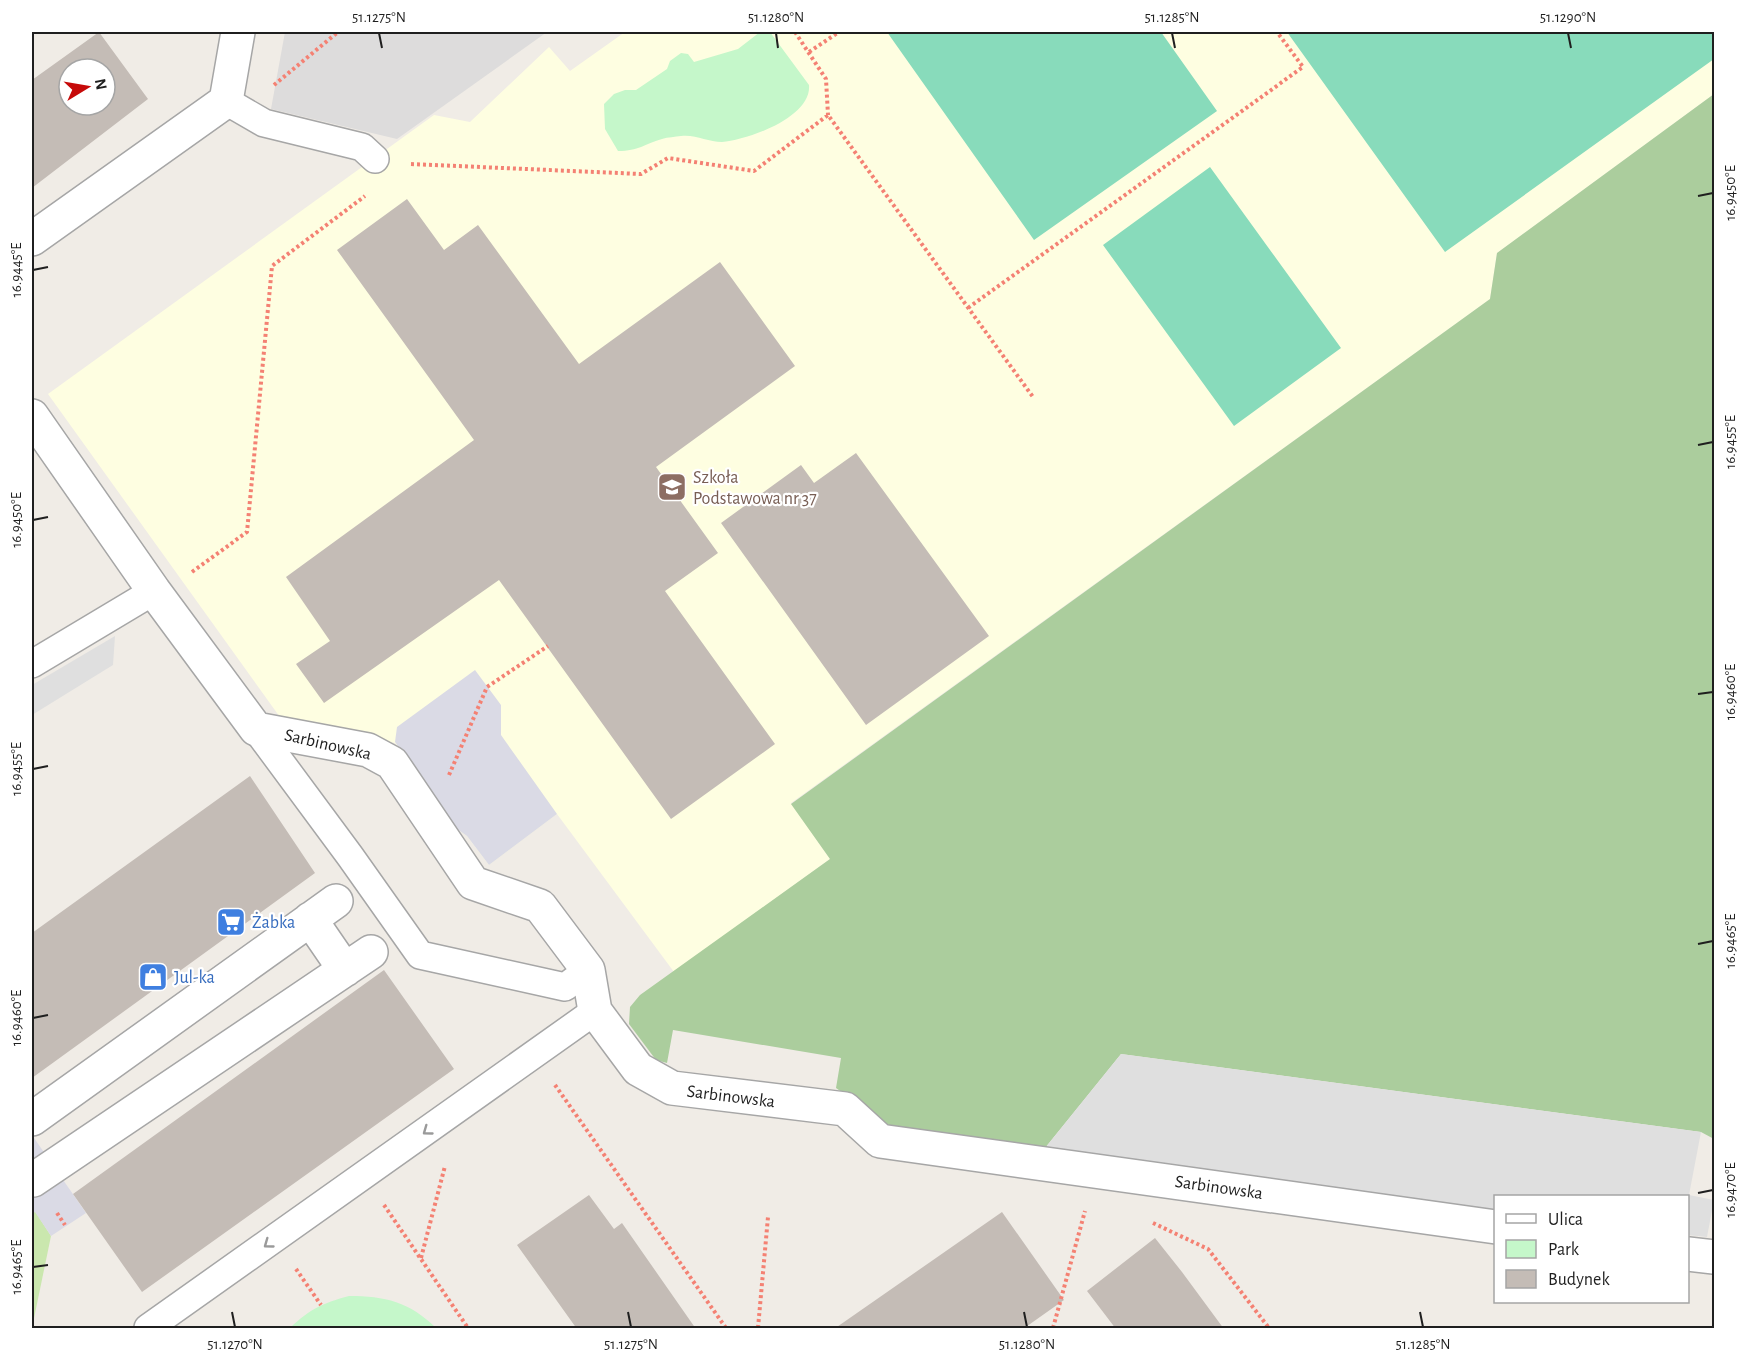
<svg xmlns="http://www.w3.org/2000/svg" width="1746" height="1360" font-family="'Alegreya Sans',sans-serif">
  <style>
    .residential { fill: #dddcdc }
    .education { fill: #fefee1 }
    .grass { fill: #cae7ae }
    .forest { fill: #abcd9d }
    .park { fill: #c5f7ca }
    .pitch { fill: #88dbbb }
    .parking { fill: #dfdfdf }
    .plaza { fill: #dadae5 }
    .building { fill: #c4bcb6; fill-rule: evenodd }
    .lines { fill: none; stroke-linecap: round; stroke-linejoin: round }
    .service-casing { stroke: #a6a6a6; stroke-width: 30 }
    .pedestrian-casing { stroke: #a6a6a6; stroke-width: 36 }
    .minor-casing { stroke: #a6a6a6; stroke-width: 36 }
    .path { stroke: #f48173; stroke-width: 4; stroke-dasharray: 3 3; stroke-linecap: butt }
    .service { stroke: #fff; stroke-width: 27 }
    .pedestrian { stroke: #fff; stroke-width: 33 }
    .minor { stroke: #fff; stroke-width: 33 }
    .oneway { stroke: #9a9a9a }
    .ticks { fill: none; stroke: #1f1f1f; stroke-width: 2 }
    .labels { text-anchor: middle; stroke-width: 4.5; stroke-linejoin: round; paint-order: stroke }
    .education-label { font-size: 18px; fill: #785e54; stroke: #fff; text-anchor: start }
    .street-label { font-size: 18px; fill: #1f1f1f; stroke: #fff }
    .shop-label { font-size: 18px; fill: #366cbe; stroke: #fff; text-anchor: start }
    .neatline { fill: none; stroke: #1f1f1f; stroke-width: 2 }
    .ticks-label { font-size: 15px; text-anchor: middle; fill: #1f1f1f }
  </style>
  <rect width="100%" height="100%" fill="#f0ece6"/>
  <!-- residential -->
  <path class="residential" d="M 285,32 L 547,32 L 397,139 L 271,109 Z"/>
  <!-- education -->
  <path class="education" d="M 625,32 L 1714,32 L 1714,94 L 1497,253 L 1490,299 L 791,803 L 830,859 L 674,972 L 557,814 L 489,865 L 467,836 L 457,829 L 395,743 L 282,720 L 48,394 L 434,115 L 470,122 L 549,47 L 570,71 Z"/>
  <!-- grass -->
  <path class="grass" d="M 35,1211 L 51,1236 L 32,1328 L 32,1214 Z"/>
  <!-- forest -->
  <path class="forest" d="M 1714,94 L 1714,1139 L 1701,1132 L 1121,1054 L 1041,1153 L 890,1126 L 836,1088 L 841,1058 L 673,1030 L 667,1063 L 656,1060 L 629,1024 L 630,1007 L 640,995 L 830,859 L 791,804 L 1490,299 L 1497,253 Z"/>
  <!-- park -->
  <path class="park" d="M 760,32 L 770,32 L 809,85 C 812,117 748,140 722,142 C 708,142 695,134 681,136 C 675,137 668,137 662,139 C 644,144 639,151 618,151 L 605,129 L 604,104 L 614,94 L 625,90 L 636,90 L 667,69 L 670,61 L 681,53 L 688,54 L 694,62 L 738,49 Z
    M 349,1296 C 385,1296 410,1302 436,1328 L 290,1328 C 310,1309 323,1303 349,1296 Z"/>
  <!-- pitch -->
  <path class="pitch" d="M 887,32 L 1161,32 L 1217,111 L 1034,240 Z
    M 1287,32 L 1714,32 L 1714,59 L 1445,252 Z
    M 1210,167 L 1341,348 L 1234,426 L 1103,245 Z"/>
  <!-- parking -->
  <path class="parking" d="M 115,636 L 113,665 L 32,715 L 32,685 Z
    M 1121,1054 L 1701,1132 L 1689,1195 L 1714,1200 L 1707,1237 L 1688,1235 L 1688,1196 L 1496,1196 L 1495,1210 L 1041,1153 Z"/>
  <!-- plaza -->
  <path class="plaza" d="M 475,670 L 501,705 L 501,735 L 557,814 L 489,865 L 467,836 L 457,829 L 395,742 L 397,727 Z
    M 32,1135 L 86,1213 L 51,1236 L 35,1212 L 32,1214 Z"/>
  <!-- building -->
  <path class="building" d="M 99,32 L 148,99 L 32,188 L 32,80 ZM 69,69 L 105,69 L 105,105 L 69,105 Z
    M 407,199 L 444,250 L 478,225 L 579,364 L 720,262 L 795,366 L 656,467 L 718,553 L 665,591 L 775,744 L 671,819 L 499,580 L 324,703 L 296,664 L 330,641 L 286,577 L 474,440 L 337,250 Z
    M 856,453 L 989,636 L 866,725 L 721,523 L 801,465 L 814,483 Z
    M 250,776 L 315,873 L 32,1078 L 32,933 Z
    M 384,970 L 454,1069 L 142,1292 L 73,1194 Z
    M 589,1195 L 614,1229 L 622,1223 L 696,1329 L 577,1329 L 517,1245 Z
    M 1002,1212 L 1064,1300 L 1023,1329 L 834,1329 Z
    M 1155,1238 L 1182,1272 L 1224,1329 L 1116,1329 L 1087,1291 Z"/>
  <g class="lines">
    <!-- service casing -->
    <g class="service-casing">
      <path id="service" d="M 226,101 L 264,123 L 362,147 L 375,159
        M 32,664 L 154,591
        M 256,729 L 350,856 L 420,955 L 565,987 L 588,970
        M 148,1328 L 595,1011"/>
    </g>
    <!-- pedestrian casing -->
    <g class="pedestrian-casing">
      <path id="pedestrian" d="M 310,919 L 345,970
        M 32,1119 L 336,901
        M 32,1177 L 33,1180 L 371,952"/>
    </g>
    <!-- minor casing -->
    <g class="minor-casing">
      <path id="minor" d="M 32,239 L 226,101 L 238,32
        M 32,416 L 154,591 L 256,729 L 368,750 L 392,763 L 473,883 L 540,906 L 588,970 L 595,1011 L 638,1069 L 672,1088 L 845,1109 L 880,1141 L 1496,1227
        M 1688,1254 L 1714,1257"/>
    </g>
    <!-- path -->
    <path class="path" d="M 795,32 L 826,79 L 828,115
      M 809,52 L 839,32
      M 274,85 L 338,32
      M 411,164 L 641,174 L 668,158 L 754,171 L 828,115 L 1033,397
      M 968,308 L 1303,67 L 1277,32
      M 192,572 L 247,532 L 272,266 L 365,196
      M 449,775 L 487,687 L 548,646
      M 555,1085 L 726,1328
      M 384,1205 L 468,1328
      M 57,1213 L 65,1225
      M 1153,1223 L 1208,1249 L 1269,1328
      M 421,1258 L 445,1166
      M 296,1269 L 321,1305
      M 758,1328 L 768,1217
      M 1053,1328 L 1085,1211"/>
    <!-- service -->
    <use href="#service" class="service"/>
    <!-- pedestrian -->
    <use href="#pedestrian" class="pedestrian"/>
    <!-- minor -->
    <use href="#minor" class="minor"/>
  </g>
  <!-- one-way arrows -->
  <defs><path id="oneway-chevron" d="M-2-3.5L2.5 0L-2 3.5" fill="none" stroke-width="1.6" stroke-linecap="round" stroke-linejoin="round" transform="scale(1.5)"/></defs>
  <g class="oneway">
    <use href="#oneway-chevron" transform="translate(427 1131) rotate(144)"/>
    <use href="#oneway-chevron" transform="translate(268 1244) rotate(144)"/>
  </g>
  <!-- ticks -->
  <path class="ticks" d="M 379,33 L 382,48M 776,33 L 778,48M 1172,33 L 1175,48M 1568,33 L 1571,48M 1698,196 L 1713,193M 33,270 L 48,267M 1698,445 L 1713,442M 33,520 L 48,517M 1698,694 L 1713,692M 33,769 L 48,766M 1698,944 L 1713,941M 33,1018 L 48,1015M 1698,1193 L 1713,1190M 33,1267 L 48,1265M 232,1312 L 235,1327M 628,1312 L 631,1327M 1024,1312 L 1027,1327M 1420,1312 L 1423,1327"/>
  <!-- icons -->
  <defs>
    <g id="school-square" transform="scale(1.5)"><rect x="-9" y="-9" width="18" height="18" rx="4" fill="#8d6e63" stroke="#fff"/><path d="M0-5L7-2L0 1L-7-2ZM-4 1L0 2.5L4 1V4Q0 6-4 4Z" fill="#fff"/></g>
    <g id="supermarket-square" transform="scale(1.5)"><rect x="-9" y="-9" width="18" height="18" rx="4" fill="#3f7fe0" stroke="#fff"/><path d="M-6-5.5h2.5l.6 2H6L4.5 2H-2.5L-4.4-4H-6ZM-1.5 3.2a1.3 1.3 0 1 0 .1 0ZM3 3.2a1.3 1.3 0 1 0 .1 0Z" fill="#fff"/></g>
    <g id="shop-square" transform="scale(1.5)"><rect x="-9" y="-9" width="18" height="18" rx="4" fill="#3f7fe0" stroke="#fff"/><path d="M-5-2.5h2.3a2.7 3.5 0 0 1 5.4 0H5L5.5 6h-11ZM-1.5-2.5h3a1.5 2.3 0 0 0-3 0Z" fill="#fff"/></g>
  </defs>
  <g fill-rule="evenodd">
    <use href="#school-square" x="672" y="487"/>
    <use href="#supermarket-square" x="231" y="922"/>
    <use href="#shop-square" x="153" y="977"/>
  </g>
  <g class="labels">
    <!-- education labels -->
    <g class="education-label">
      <text x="693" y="483">Szkoła<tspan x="693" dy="21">Podstawowa nr 37</tspan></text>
    </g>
    <!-- street labels -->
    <g class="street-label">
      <text transform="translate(328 744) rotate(13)" y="6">Sarbinowska</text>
      <text transform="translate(731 1096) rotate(7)" y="6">Sarbinowska</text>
      <text transform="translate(1219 1187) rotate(8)" y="6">Sarbinowska</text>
    </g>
    <!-- shop labels -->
    <g class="shop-label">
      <text x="252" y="928">Żabka</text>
      <text x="174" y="983">Jul-ka</text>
    </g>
  </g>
  <!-- border -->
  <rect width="1746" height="1360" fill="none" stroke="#ffffff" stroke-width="66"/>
  <!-- legend -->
  <rect x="1494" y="1195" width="195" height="108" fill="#ffffff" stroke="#a5a5a5" stroke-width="1.5"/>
  <rect x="1506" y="1214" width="30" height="9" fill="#ffffff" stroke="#a5a5a5" stroke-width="1.5"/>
  <text x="1548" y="1225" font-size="18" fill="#1f1f1f">Ulica</text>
  <rect x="1506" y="1240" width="30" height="18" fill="#c5f7ca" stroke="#a5a5a5" stroke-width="1.5"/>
  <text x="1548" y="1255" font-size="18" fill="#1f1f1f">Park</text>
  <rect x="1506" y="1270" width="30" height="18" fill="#c4bcb6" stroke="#a5a5a5" stroke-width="1.5"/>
  <text x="1548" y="1285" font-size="18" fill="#1f1f1f">Budynek</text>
  <!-- north arrow -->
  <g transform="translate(87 87) rotate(79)"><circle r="28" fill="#ffffff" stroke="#a5a5a5" stroke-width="1.5"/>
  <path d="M0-4.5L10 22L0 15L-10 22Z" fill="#c60a09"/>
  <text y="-9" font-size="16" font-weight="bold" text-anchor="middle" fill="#1f1f1f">N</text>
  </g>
  <rect x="33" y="33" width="1680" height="1294" class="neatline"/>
  <g class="ticks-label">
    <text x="379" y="22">51.1275°N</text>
    <text x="776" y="22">51.1280°N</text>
    <text x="1172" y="22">51.1285°N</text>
    <text x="1568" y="22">51.1290°N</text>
    <text transform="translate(1730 193) rotate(-90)" y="5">16.9450°E</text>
    <text transform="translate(16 270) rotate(-90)" y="5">16.9445°E</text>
    <text transform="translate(1730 442) rotate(-90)" y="5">16.9455°E</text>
    <text transform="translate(16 520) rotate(-90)" y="5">16.9450°E</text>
    <text transform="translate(1730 692) rotate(-90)" y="5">16.9460°E</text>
    <text transform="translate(16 769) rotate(-90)" y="5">16.9455°E</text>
    <text transform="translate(1730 941) rotate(-90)" y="5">16.9465°E</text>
    <text transform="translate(16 1018) rotate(-90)" y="5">16.9460°E</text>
    <text transform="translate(1730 1190) rotate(-90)" y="5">16.9470°E</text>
    <text transform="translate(16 1267) rotate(-90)" y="5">16.9465°E</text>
    <text x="235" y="1349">51.1270°N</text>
    <text x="631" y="1349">51.1275°N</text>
    <text x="1027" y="1349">51.1280°N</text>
    <text x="1423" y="1349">51.1285°N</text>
  </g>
</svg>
